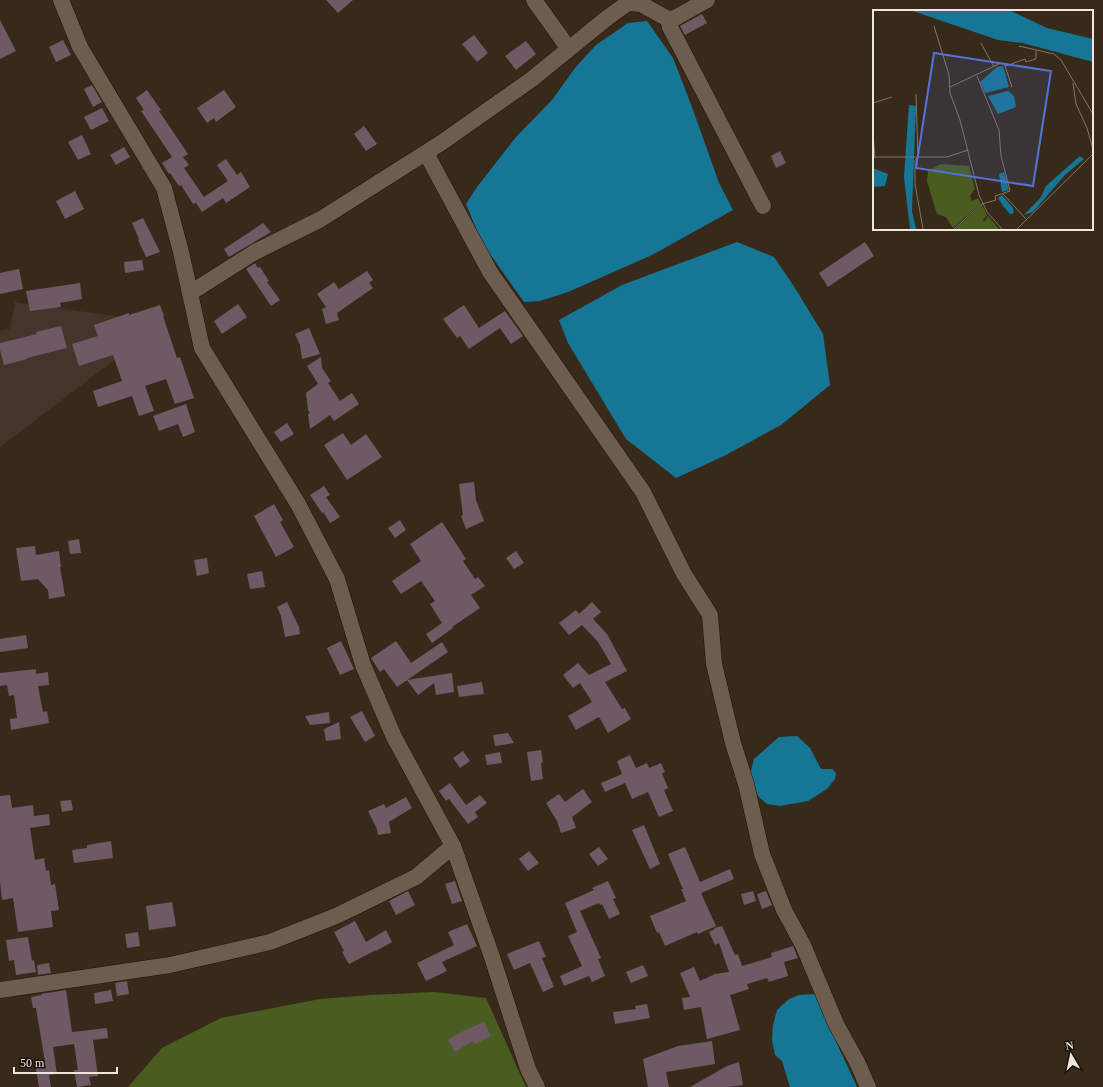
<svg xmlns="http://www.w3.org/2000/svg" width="1103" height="1087" font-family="'Times New Roman',serif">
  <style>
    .industrial { fill: #44342a }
    .green { fill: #485d1f }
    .water { fill: #167696 }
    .building { fill: #6e5964 }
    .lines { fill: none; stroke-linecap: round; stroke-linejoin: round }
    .minor-casing { stroke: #1f1204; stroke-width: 17 }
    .minor { stroke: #6d5d4d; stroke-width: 16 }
    .inset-road { fill: none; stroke: #817568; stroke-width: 1 }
    .view { fill: #5274d9; fill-opacity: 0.15; stroke: #5274d9; stroke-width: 2 }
    .inset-edge { fill: none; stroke: #efe6dc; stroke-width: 2 }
  </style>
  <rect width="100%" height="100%" fill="#382a1b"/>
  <!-- industrial -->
  <path class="industrial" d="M 15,302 L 163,323 L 0,447 L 0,331 L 10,329 Z"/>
  <!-- green -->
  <path class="green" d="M 435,992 L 486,998 L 526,1087 L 128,1087 L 162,1048 L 221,1018 L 320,999 L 370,995 Z"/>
  <!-- water -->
  <path class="water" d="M 647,21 L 673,58 L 692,107 L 719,183 L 733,210 L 652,255 L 568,292 L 540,301 L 524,302 L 482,243 L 466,204 L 477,187 L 516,137 L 552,100 L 575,68 L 596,45 L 628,23 Z
    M 737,242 L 774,257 L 795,288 L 823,334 L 830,385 L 781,425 L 724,456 L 676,478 L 626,439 L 568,343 L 559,320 L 622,285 Z
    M 797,736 L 810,748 L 821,769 L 832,769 L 836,773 L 835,779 L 827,789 L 808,801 L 780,806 L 767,804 L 759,797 L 752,788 L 751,771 L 754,759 L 779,737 Z
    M 815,994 L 823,1006 L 833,1035 L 857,1087 L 790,1087 L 782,1061 L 775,1055 L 772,1040 L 773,1025 L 777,1010 L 789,999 L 799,995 Z"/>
  <!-- building -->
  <path class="building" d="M 326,0 L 353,0 L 338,13 Z
    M 702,14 L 707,23 L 685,35 L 680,26 Z
    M 0,20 L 16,51 L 0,59 Z
    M 474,35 L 488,53 L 477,62 L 462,44 Z
    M 63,40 L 71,55 L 56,62 L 49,47 Z
    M 526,41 L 536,54 L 516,70 L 505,56 Z
    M 92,85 L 102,102 L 93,107 L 84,89 Z
    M 147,90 L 161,110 L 159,111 L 188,154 L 183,157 L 189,165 L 184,168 L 204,197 L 228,181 L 217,165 L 226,159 L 237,175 L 241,172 L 250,187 L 226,203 L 223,198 L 202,212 L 196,203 L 193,204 L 181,185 L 179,186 L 170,173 L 169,174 L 162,163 L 172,157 L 141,111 L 144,110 L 136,98 Z
    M 224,90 L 236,107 L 216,122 L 214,118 L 207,123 L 197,108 Z
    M 102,108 L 109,121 L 91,130 L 84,117 Z
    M 364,126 L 377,144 L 366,151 L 354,134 Z
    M 82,135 L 91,154 L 78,160 L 68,142 Z
    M 124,147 L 130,157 L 116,165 L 110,155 Z
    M 780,151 L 786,163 L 776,168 L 771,156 Z
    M 75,191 L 84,209 L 65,219 L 56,201 Z
    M 143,218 L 160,252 L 146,257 L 138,240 L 139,239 L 132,223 Z
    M 263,223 L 271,232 L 229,257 L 224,249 Z
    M 865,242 L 874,256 L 828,287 L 819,273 Z
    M 142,260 L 144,270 L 125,273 L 124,262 Z
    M 255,263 L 258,268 L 260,267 L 269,281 L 267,282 L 280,300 L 271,306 L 246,269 Z
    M 19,269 L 23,289 L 0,294 L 0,273 Z
    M 367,271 L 373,280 L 369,283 L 373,288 L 337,313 L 339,320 L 326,324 L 322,309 L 326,307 L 317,294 L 334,282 L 339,289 Z
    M 80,283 L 82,299 L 60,303 L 61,307 L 30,311 L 26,291 Z
    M 238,304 L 247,317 L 222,334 L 214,321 Z
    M 160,305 L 164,316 L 163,316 L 177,358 L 180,357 L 194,398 L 175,404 L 166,379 L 145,386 L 154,411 L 139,416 L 132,396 L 98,407 L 93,391 L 122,381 L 113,355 L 79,366 L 72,344 L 98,336 L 94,325 L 129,313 L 129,315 Z
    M 464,305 L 479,328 L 505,311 L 523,336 L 511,344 L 500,328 L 469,349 L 460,336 L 457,338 L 443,319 Z
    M 61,326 L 67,348 L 27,358 L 27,359 L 4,365 L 0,350 L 0,343 L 37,334 L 36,332 Z
    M 309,328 L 320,354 L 302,359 L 300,345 L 295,334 Z
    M 321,357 L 322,368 L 331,381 L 328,383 L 340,401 L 352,393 L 359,404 L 334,421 L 330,415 L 310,429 L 308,414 L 310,413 L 308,410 L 306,393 L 318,384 L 307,366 Z
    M 186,404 L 195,432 L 183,437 L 178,424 L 159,431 L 153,416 Z
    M 287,423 L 294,434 L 281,442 L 274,432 Z
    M 343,433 L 351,445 L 366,434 L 382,457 L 347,480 L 324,445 Z
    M 474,482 L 476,500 L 484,521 L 466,529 L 461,516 L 463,515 L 459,484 Z
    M 324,486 L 330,495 L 326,497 L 340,517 L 330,523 L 323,512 L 322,513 L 310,495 Z
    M 274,504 L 283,520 L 280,522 L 294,547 L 276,557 L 254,516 Z
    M 400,520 L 406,530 L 395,538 L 388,528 Z
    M 442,522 L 466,559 L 463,561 L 475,579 L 478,577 L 485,586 L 471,595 L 480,608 L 452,627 L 453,628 L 432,643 L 426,634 L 442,623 L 430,604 L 435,601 L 421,581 L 401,594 L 392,581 L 421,561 L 410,544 Z
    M 79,539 L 81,553 L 70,554 L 68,541 Z
    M 35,546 L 36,555 L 59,551 L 61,567 L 60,567 L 65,596 L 49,599 L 48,590 L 38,579 L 21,581 L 16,548 Z
    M 516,551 L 524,563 L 514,569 L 506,558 Z
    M 207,558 L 209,573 L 197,576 L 194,560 Z
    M 262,571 L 265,587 L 250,589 L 247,574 Z
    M 287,602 L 299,627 L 300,634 L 285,637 L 281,616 L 277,607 Z
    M 592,602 L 601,612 L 593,619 L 607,634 L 627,671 L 605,682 L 622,709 L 625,708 L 631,719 L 608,733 L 599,717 L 576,730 L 568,716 L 592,702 L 580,683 L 573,688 L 563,675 L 578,663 L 589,675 L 611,664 L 598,642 L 582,625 L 569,635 L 559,623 L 576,610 L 579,614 Z
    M 26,635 L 28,648 L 0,652 L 0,639 Z
    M 341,641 L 354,669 L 340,675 L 327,648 Z
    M 396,641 L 411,663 L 442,642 L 448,652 L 397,687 L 384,669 L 380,672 L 371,658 Z
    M 36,669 L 36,674 L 48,672 L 49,685 L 38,686 L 43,712 L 47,711 L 49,723 L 11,730 L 10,719 L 17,718 L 14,695 L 9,696 L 7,685 L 0,686 L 0,673 Z
    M 452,673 L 454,692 L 436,695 L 434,683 L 418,695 L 407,680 Z
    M 482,682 L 484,694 L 459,697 L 457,686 Z
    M 362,711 L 375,736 L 365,742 L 350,717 Z
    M 329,712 L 330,723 L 310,725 L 305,716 Z
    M 339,722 L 341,739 L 326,741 L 324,729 Z
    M 508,733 L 514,743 L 495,746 L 493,735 Z
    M 541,750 L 543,762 L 541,763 L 543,779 L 531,781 L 527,752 Z
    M 463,751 L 470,761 L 460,768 L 453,758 Z
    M 500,752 L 502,763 L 487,765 L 485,755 Z
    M 630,755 L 636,768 L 647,763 L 649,768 L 661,763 L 665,772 L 662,773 L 668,788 L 664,790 L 673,811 L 659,817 L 648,792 L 632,799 L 625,783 L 605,792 L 601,783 L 622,774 L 617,761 Z
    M 450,783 L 466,805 L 480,795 L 487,803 L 475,812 L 478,817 L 468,824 L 449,799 L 446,801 L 439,791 Z
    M 583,789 L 592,802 L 572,817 L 576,828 L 561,833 L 557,821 L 546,803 L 559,794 L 565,802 Z
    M 10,795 L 12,808 L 33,805 L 34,816 L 49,814 L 50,825 L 30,828 L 35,860 L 44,858 L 46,871 L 49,870 L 51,885 L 55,884 L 59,910 L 51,911 L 53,927 L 18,932 L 13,898 L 2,900 L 0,882 L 0,796 Z
    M 406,797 L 412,808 L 389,822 L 391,833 L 378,835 L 377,829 L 368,811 L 384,804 L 386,808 Z
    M 71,800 L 73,810 L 62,812 L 60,801 Z
    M 644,825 L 660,864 L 650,869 L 632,830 Z
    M 111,841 L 113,858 L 74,863 L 72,850 L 87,848 L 87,845 Z
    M 599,847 L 608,859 L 598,866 L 589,854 Z
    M 685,847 L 700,882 L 730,869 L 734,879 L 701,893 L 716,926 L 698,934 L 697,932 L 665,946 L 659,932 L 657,933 L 650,916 L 686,901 L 681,889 L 683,889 L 668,854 Z
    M 529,851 L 539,863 L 528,871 L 519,859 Z
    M 455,881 L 462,901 L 452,904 L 445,884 Z
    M 608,881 L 616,898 L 613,899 L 620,914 L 609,919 L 602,904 L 600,905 L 599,903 L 580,911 L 601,958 L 598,959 L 605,976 L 592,982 L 589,976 L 564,986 L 560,976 L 582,966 L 568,936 L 577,932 L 565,903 L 594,890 L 592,888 Z
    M 408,891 L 415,905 L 396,915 L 389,901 Z
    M 753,891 L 756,901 L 744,905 L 741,894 Z
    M 766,891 L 772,905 L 762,909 L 757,894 Z
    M 172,902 L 176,926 L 149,930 L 146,906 Z
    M 355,921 L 366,942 L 386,930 L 392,942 L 376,951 L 376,950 L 349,964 L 342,952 L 344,951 L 334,932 Z
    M 467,924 L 477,946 L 442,962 L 447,971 L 426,981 L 417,963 L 454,945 L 448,932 Z
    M 722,926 L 735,955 L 738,954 L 742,966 L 772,957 L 771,953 L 793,946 L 798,958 L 784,962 L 788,976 L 769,982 L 767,978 L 747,984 L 749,989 L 730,995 L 740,1030 L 707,1039 L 701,1007 L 684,1010 L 682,998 L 690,997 L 680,973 L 694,967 L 700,981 L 715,974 L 729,972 L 719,943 L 715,945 L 709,932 L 715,929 L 714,928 Z
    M 138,932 L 140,946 L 127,948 L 125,934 Z
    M 28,937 L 32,961 L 34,960 L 36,972 L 16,975 L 14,960 L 9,961 L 6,940 Z
    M 539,941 L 546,957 L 542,958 L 554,987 L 543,992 L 530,963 L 514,970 L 507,954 Z
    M 49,963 L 51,973 L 38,975 L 37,965 Z
    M 643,965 L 648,976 L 631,983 L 626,972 Z
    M 127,981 L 129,994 L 117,996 L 115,983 Z
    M 66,990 L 72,1032 L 107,1028 L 108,1038 L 93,1040 L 98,1076 L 89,1077 L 91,1085 L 77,1087 L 74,1070 L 78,1070 L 74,1044 L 53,1047 L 57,1074 L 49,1075 L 51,1087 L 39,1087 L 35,1063 L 45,1062 L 36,1008 L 33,1008 L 31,997 L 42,995 L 41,994 Z
    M 111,990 L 113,1001 L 95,1004 L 94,993 Z
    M 647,1004 L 650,1018 L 615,1024 L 613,1012 L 636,1009 L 635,1006 Z
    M 484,1022 L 491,1036 L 475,1044 L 473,1041 L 455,1052 L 448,1040 L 461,1032 Z
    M 712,1041 L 715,1064 L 666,1072 L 669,1087 L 648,1087 L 643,1059 L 678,1046 Z
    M 739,1062 L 743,1085 L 729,1087 L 690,1087 L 727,1066 Z"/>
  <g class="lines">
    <!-- minor casing -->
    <g class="minor-casing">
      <path id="minor" d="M 61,0 L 80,47 L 164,188 L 181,252 L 202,348 L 298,504 L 337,579 L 363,665 L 394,737 L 453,846 L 492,957 L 528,1069 L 537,1087
        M 534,0 L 569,49
        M 668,19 L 670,27 L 763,206
        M 426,153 L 490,272 L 643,492 L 684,574 L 710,615 L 714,664 L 733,743 L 746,784 L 762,854 L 784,910 L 803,945 L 836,1024 L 857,1062 L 868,1087
        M 190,293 L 255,252 L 321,219 L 441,143 L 532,79 L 607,18 L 628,3 L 641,4 L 668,19 L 675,18 L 707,0
        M 0,990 L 170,965 L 270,942 L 336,916 L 416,877 L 453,846"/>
    </g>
    <!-- minor -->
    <use href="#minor" class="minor"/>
  </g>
  <!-- overview -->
  <g transform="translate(873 10)">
    <rect width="220" height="220" fill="#382a1b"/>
    <path d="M 68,154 L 96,156 L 102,179 L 97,186 L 99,191 L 105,188 L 108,194 L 80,218 L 73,207 L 64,204 L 54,171 L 55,161 ZM 109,195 L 114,205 L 110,210 L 111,212 L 115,206 L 126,219 L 82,219 Z" fill="#485d1f"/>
    <path d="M 40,1 L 138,1 L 174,18 L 220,29 L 220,52 L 150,33 L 125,30 ZM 130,56 L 136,77 L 112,83 L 107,72 L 124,57 ZM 135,81 L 141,86 L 143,97 L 125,104 L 115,86 ZM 36,95 L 43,96 L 39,201 L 43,219 L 37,219 L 31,167 ZM 207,146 L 211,149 L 192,165 L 160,202 L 151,205 L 168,187 L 173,176 ZM 0,158 L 15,164 L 12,176 L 0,177 ZM 131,162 L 136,180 L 129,182 L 126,164 ZM 129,185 L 140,198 L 141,203 L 137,204 L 130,196 L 125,188 Z" fill="#167696"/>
    <path class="inset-road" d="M 61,16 L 76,65 L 77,83 L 87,110 L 106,185 L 114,202 L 129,219M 108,33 L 121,57M 146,36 L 181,44 L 188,50 L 220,104M 132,56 L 139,77M 200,73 L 203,94 L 214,118 L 220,139M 77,77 L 128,53 L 133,56 L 152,49 L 153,52 L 163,49 L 163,41M 43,84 L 45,147 L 42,150 L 42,174 L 50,219M 0,93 L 19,87M 0,125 L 2,148M 0,147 L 74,147 L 95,140M 130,184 L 154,210M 81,219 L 109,194 L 123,190 L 122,186 L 137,181 L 128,146 L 126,120 L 104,66M 144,219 L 220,144"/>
    <path class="view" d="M 61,43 L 178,61 L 160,176 L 43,158 Z"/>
    <rect width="220" height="220" class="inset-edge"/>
  </g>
  <!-- north arrow -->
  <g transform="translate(1071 1055) rotate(351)" stroke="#1a140d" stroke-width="3" paint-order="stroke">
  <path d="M0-3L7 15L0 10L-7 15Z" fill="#efe6dc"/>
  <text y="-6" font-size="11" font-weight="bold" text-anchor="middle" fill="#efe6dc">N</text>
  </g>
  <!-- scale -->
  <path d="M14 1067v6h103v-6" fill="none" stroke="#efe6dc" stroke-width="2"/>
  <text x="20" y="1067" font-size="12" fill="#efe6dc" stroke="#1a140d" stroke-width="3" paint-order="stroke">50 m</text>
</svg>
